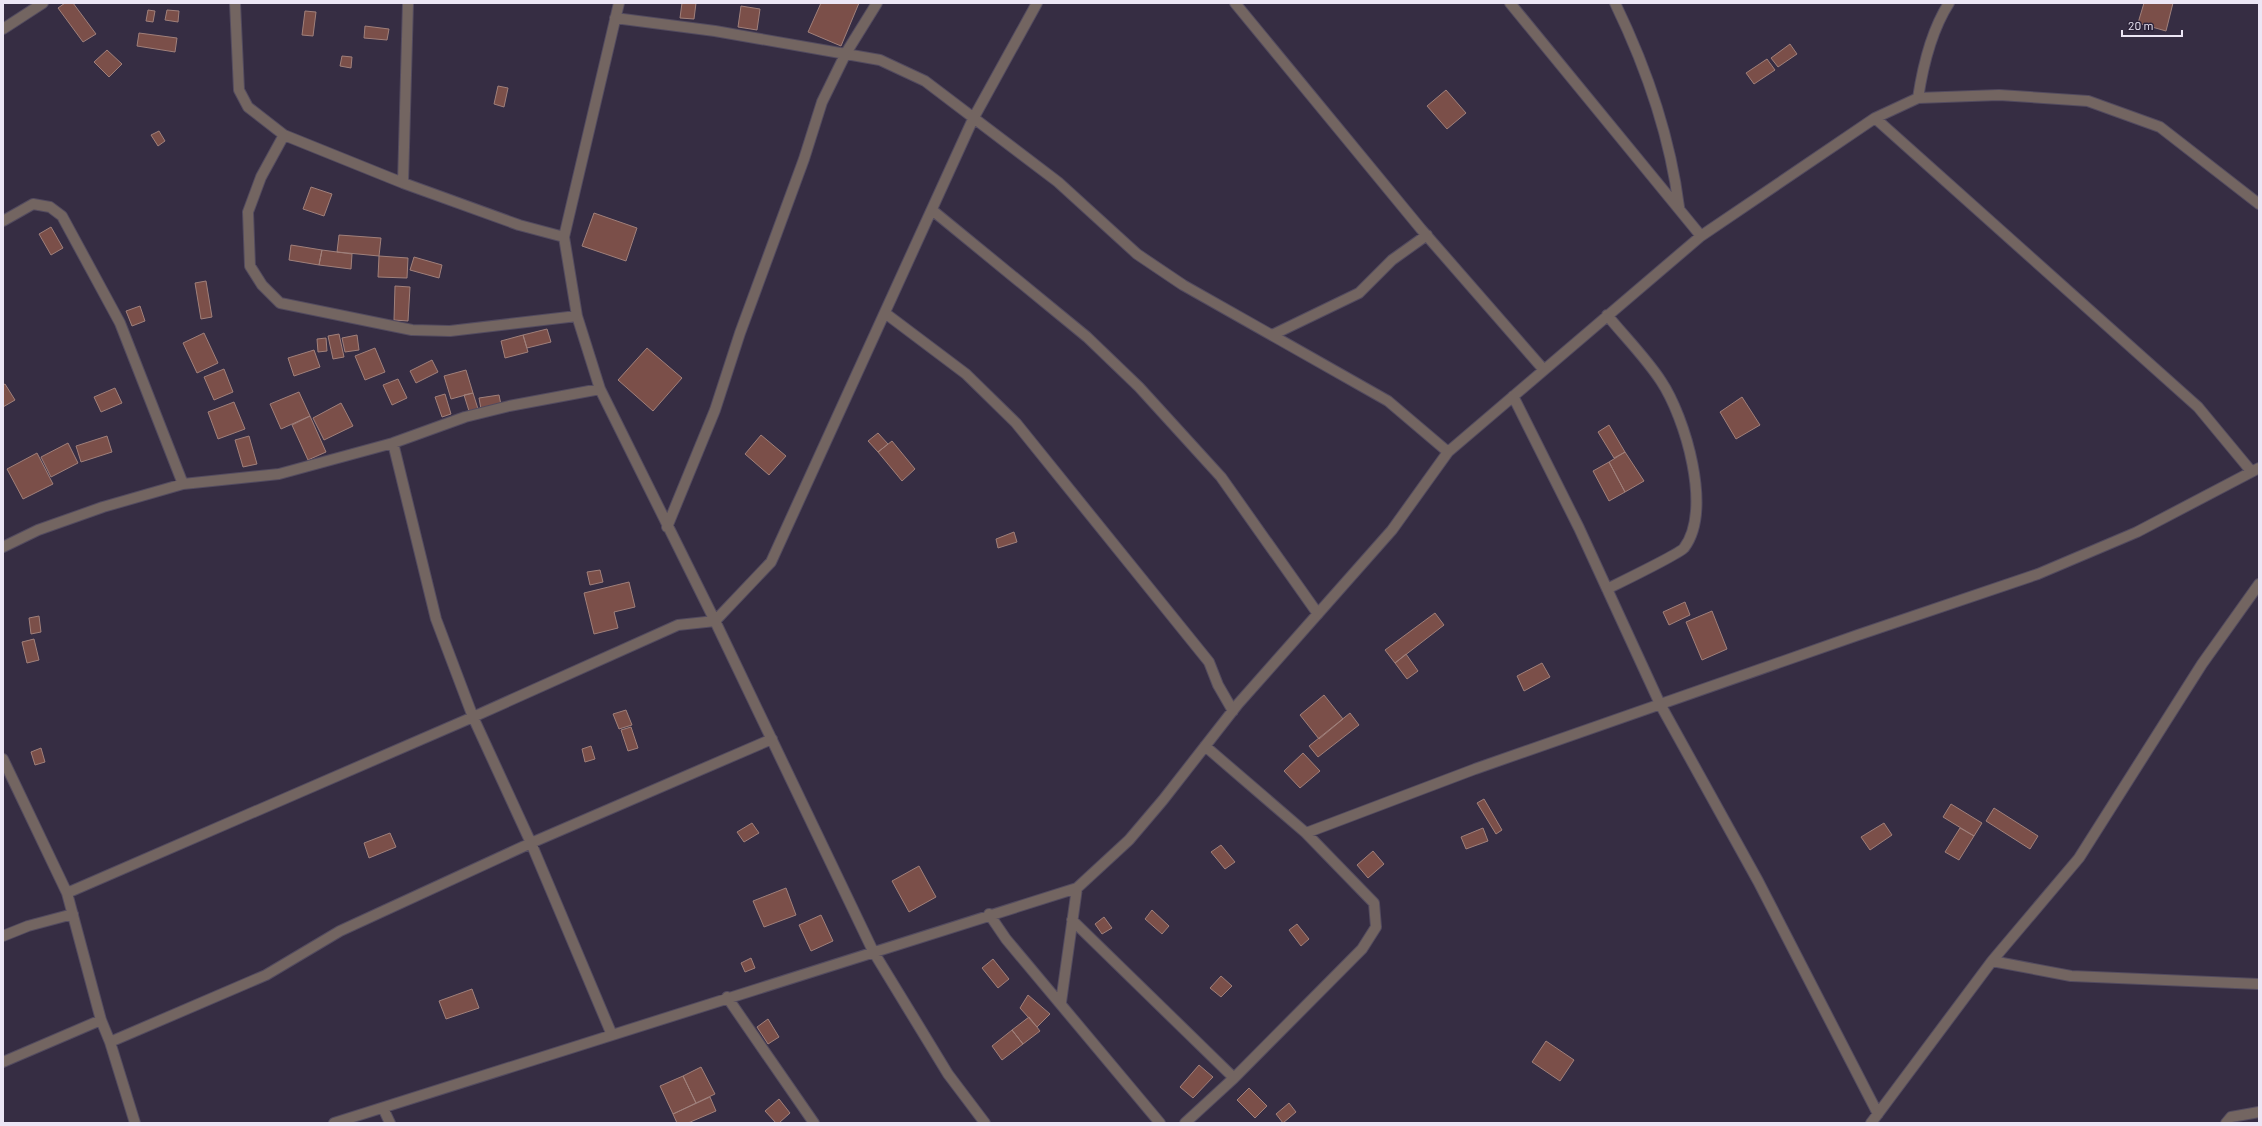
<svg xmlns="http://www.w3.org/2000/svg" width="2262" height="1126" font-family="Barlow,sans-serif">
  <style>
    .building { fill: #7b4f49; stroke: #a0807b }
    .lines { fill: none; stroke-linecap: round; stroke-linejoin: round }
    .minor-casing { stroke: #534b5f; stroke-width: 12 }
    .minor { stroke: #736561; stroke-width: 10 }
  </style>
  <rect width="100%" height="100%" fill="#362d43"/>
  <!-- building -->
  <path class="building" d="M 65,3 L 73,3 L 96,34 L 83,42 L 58,8 Z
    M 682,3 L 696,3 L 694,19 L 680,18 Z
    M 821,3 L 859,3 L 841,46 L 808,32 Z
    M 2144,3 L 2173,3 L 2166,31 L 2138,23 Z
    M 741,6 L 760,9 L 757,30 L 738,27 Z
    M 148,10 L 155,11 L 153,22 L 146,21 Z
    M 167,10 L 179,11 L 178,22 L 165,20 Z
    M 305,11 L 316,12 L 313,36 L 302,35 Z
    M 365,26 L 389,29 L 387,40 L 364,38 Z
    M 139,33 L 177,38 L 175,52 L 137,46 Z
    M 1790,44 L 1797,54 L 1778,67 L 1771,58 Z
    M 107,50 L 122,64 L 109,77 L 94,62 Z
    M 342,56 L 352,57 L 351,68 L 340,66 Z
    M 1767,59 L 1775,70 L 1754,84 L 1746,73 Z
    M 498,86 L 508,88 L 504,107 L 494,104 Z
    M 1446,90 L 1466,113 L 1447,129 L 1427,106 Z
    M 159,131 L 165,141 L 158,146 L 151,135 Z
    M 311,187 L 332,194 L 324,216 L 303,209 Z
    M 594,213 L 637,228 L 626,261 L 582,246 Z
    M 51,227 L 63,248 L 51,255 L 39,234 Z
    M 339,235 L 381,238 L 379,256 L 337,252 Z
    M 291,245 L 322,250 L 319,265 L 289,260 Z
    M 322,250 L 352,254 L 351,269 L 319,265 Z
    M 379,256 L 408,258 L 407,278 L 378,277 Z
    M 414,257 L 442,265 L 439,278 L 410,270 Z
    M 206,281 L 212,317 L 201,319 L 195,283 Z
    M 395,286 L 410,287 L 408,321 L 394,320 Z
    M 140,306 L 145,321 L 132,326 L 126,311 Z
    M 547,329 L 551,342 L 527,348 L 523,335 Z
    M 204,333 L 218,363 L 197,373 L 183,343 Z
    M 339,334 L 344,357 L 333,359 L 328,336 Z
    M 357,335 L 359,350 L 345,352 L 342,338 Z
    M 523,335 L 528,352 L 505,358 L 501,341 Z
    M 326,338 L 327,351 L 318,352 L 317,339 Z
    M 375,348 L 385,372 L 365,380 L 355,356 Z
    M 647,348 L 682,378 L 653,411 L 618,380 Z
    M 314,350 L 320,367 L 294,376 L 288,358 Z
    M 432,360 L 438,372 L 416,383 L 410,371 Z
    M 224,369 L 233,392 L 214,400 L 204,377 Z
    M 466,370 L 473,393 L 451,399 L 444,376 Z
    M 398,379 L 407,398 L 392,405 L 383,385 Z
    M 5,384 L 15,400 L 3,407 L 3,385 Z
    M 115,388 L 122,403 L 101,412 L 94,397 Z
    M 299,392 L 310,416 L 281,429 L 270,404 Z
    M 473,393 L 478,409 L 469,411 L 464,395 Z
    M 445,394 L 451,414 L 442,417 L 435,397 Z
    M 499,395 L 501,405 L 481,409 L 479,398 Z
    M 1742,397 L 1760,425 L 1736,439 L 1720,412 Z
    M 234,402 L 245,429 L 218,439 L 208,412 Z
    M 341,403 L 353,426 L 324,440 L 313,418 Z
    M 310,416 L 326,452 L 308,460 L 292,425 Z
    M 1609,425 L 1625,452 L 1614,458 L 1598,432 Z
    M 878,433 L 888,444 L 878,452 L 868,441 Z
    M 761,435 L 786,456 L 769,475 L 745,454 Z
    M 107,436 L 112,452 L 81,462 L 76,446 Z
    M 249,436 L 257,464 L 243,467 L 235,440 Z
    M 892,441 L 915,469 L 902,481 L 878,452 Z
    M 68,443 L 78,463 L 51,477 L 41,457 Z
    M 1625,452 L 1644,481 L 1625,492 L 1609,462 Z
    M 37,453 L 53,484 L 23,499 L 7,469 Z
    M 1609,462 L 1625,492 L 1609,501 L 1593,471 Z
    M 1014,532 L 1017,542 L 998,548 L 996,539 Z
    M 600,570 L 603,582 L 590,585 L 587,572 Z
    M 629,582 L 635,607 L 614,612 L 618,628 L 594,634 L 584,593 Z
    M 1685,602 L 1690,615 L 1669,625 L 1663,612 Z
    M 1712,611 L 1727,649 L 1702,660 L 1686,622 Z
    M 1435,613 L 1444,625 L 1395,663 L 1385,650 Z
    M 39,616 L 41,632 L 31,634 L 29,618 Z
    M 34,639 L 39,660 L 27,663 L 22,642 Z
    M 1406,654 L 1418,671 L 1407,679 L 1395,663 Z
    M 1542,663 L 1550,677 L 1524,691 L 1517,676 Z
    M 1324,695 L 1343,719 L 1319,739 L 1300,715 Z
    M 626,710 L 632,725 L 619,729 L 613,714 Z
    M 1350,713 L 1359,725 L 1318,757 L 1309,746 Z
    M 631,727 L 638,748 L 628,751 L 621,730 Z
    M 591,746 L 595,759 L 585,762 L 582,749 Z
    M 41,748 L 45,762 L 35,765 L 31,752 Z
    M 1303,753 L 1320,771 L 1300,788 L 1284,771 Z
    M 1484,799 L 1502,830 L 1496,834 L 1477,803 Z
    M 1951,804 L 1982,823 L 1974,836 L 1943,817 Z
    M 1994,808 L 2038,836 L 2030,849 L 1986,821 Z
    M 752,823 L 759,833 L 744,842 L 737,832 Z
    M 1884,823 L 1892,835 L 1870,850 L 1861,837 Z
    M 1483,828 L 1488,841 L 1466,849 L 1461,837 Z
    M 1960,828 L 1974,836 L 1959,860 L 1945,852 Z
    M 390,833 L 396,847 L 369,858 L 364,843 Z
    M 1221,845 L 1235,862 L 1225,869 L 1211,852 Z
    M 1373,851 L 1384,864 L 1368,878 L 1357,865 Z
    M 919,866 L 936,897 L 909,912 L 892,881 Z
    M 786,888 L 796,915 L 764,927 L 753,901 Z
    M 1152,910 L 1169,926 L 1162,934 L 1145,919 Z
    M 821,915 L 833,941 L 811,951 L 799,925 Z
    M 1104,917 L 1112,928 L 1102,934 L 1095,924 Z
    M 1297,924 L 1309,939 L 1301,946 L 1289,930 Z
    M 751,958 L 755,968 L 745,972 L 741,963 Z
    M 993,959 L 1009,979 L 998,988 L 982,968 Z
    M 1221,976 L 1232,986 L 1221,997 L 1210,988 Z
    M 472,989 L 479,1008 L 446,1019 L 439,1001 Z
    M 1028,995 L 1050,1014 L 1037,1027 L 1020,1008 Z
    M 1029,1017 L 1040,1031 L 1023,1044 L 1012,1030 Z
    M 768,1019 L 779,1037 L 768,1044 L 757,1027 Z
    M 1012,1030 L 1023,1044 L 1002,1060 L 992,1046 Z
    M 1546,1041 L 1574,1060 L 1560,1081 L 1532,1062 Z
    M 1199,1065 L 1213,1077 L 1193,1098 L 1180,1087 Z
    M 701,1067 L 715,1094 L 696,1103 L 683,1076 Z
    M 683,1076 L 696,1103 L 673,1114 L 660,1086 Z
    M 1249,1088 L 1267,1106 L 1255,1118 L 1237,1100 Z
    M 710,1097 L 716,1111 L 688,1123 L 677,1123 L 673,1114 Z
    M 779,1099 L 790,1113 L 779,1123 L 776,1123 L 765,1111 Z
    M 1289,1103 L 1296,1112 L 1283,1123 L 1276,1114 Z"/>
  <g class="lines">
    <!-- minor casing -->
    <g class="minor-casing">
      <path id="minor" d="M 235,3 L 239,90 L 248,107 L 284,135 L 403,183 L 519,225 L 564,237
        M 619,3 L 564,237 L 577,316 L 600,389 L 715,621 L 873,951 L 948,1074 L 985,1123
        M 1235,3 L 1421,229 L 1544,370
        M 1510,3 L 1701,236
        M 1615,3 C 1646,67 1670,136 1679,207
        M 615,18 L 715,31 L 880,60 L 925,81 L 1058,182 L 1137,254 L 1183,285 L 1388,401 L 1448,452
        M 3,29 L 43,3
        M 1918,98 C 1923,65 1931,31 1949,3
        M 1875,118 L 2198,407 L 2251,471
        M 284,135 L 261,177 L 248,212 L 250,266 L 262,285 L 280,303 L 412,330 L 450,331 L 577,316
        M 403,183 L 408,3
        M 932,210 L 1087,337 L 1139,387 L 1221,477 L 1318,614
        M 3,221 L 33,204 L 50,207 L 62,216 L 120,323 L 183,484
        M 885,313 L 966,374 L 1016,423 L 1209,662 L 1218,685 L 1233,711
        M 1272,335 L 1359,293 L 1392,260 L 1427,235
        M 1513,396 L 1579,528 L 1660,704 L 1758,881 L 1878,1114
        M 393,443 L 436,619 L 473,717 L 531,843 L 612,1035
        M 667,527 L 715,410 L 740,333 L 804,159 L 822,102 L 846,53 L 877,3
        M 3,547 L 38,530 L 103,507 L 183,484 L 279,474 L 393,443 L 465,417 L 509,406 L 600,389
        M 1607,589 C 1619,583 1679,554 1684,548 C 1713,510 1685,417 1661,381 C 1646,358 1625,337 1607,315
        M 3,759 L 67,893 L 101,1020 L 110,1042 L 135,1123
        M 1306,833 L 1475,769 L 1858,635 L 2038,574 L 2137,532 L 2259,468
        M 67,893 L 473,717 L 678,625 L 715,621 L 771,562 L 973,119 L 1037,3
        M 989,914 L 1006,939 L 1160,1123
        M 1072,920 L 1234,1078
        M 3,936 L 28,926 L 73,914
        M 1992,961 L 2071,976 L 2259,984
        M 727,997 L 814,1123
        M 1061,1002 L 1077,888
        M 110,1042 L 266,975 L 340,931 L 531,843 L 772,739
        M 3,1062 L 101,1020
        M 383,1108 L 390,1123
        M 334,1123 L 1077,888 L 1129,840 L 1163,800 L 1238,704 L 1392,530 L 1448,452 L 1701,236 L 1875,118 L 1918,98 L 1999,95 L 2088,101 L 2160,127 L 2259,204
        M 1185,1123 L 1234,1078 L 1362,949 L 1376,927 L 1374,903 L 1306,833 L 1205,746
        M 1871,1123 L 1992,961 L 2079,858 L 2202,664 L 2259,584
        M 2226,1123 L 2231,1117 L 2259,1112"/>
    </g>
    <!-- minor -->
    <use href="#minor" class="minor"/>
  </g>
  <!-- border -->
  <rect width="2262" height="1126" fill="none" stroke="#ece6f5" stroke-width="8"/>
  <!-- scale -->
  <path d="M2122 30v6h60v-6" fill="none" stroke="#ece6f5" stroke-width="2"/>
  <text x="2128" y="30" font-size="12" fill="#ece6f5" stroke="#2c2339" stroke-width="3" paint-order="stroke">20 m</text>
</svg>
